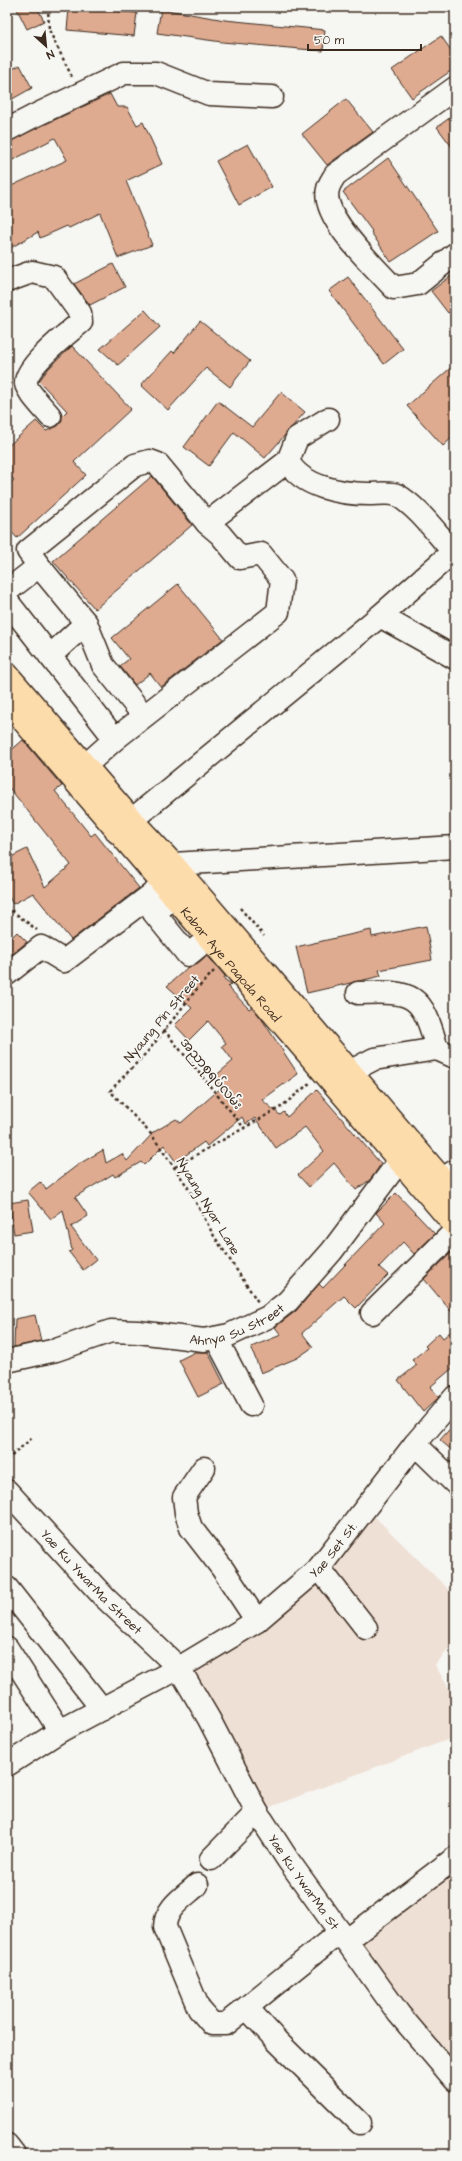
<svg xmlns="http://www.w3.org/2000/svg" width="462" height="2161" font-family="'Architects Daughter','Noto Sans Myanmar',sans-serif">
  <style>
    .built { fill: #efe0d5 }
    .building { fill: #deab91; stroke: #3b2a1e }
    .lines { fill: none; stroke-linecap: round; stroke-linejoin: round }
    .minor-casing { stroke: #3b2a1e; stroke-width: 25 }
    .major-casing { stroke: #3b2a1e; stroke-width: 25 }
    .path { stroke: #3b2a1e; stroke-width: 2.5; stroke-dasharray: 3 3; stroke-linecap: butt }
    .minor { stroke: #f6f6f2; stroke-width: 22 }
    .major { stroke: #fddcac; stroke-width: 22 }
    .labels { text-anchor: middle; stroke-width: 3.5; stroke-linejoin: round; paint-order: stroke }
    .street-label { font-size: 13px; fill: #3b2a1e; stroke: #f6f6f2 }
  </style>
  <rect width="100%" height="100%" fill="#f6f6f2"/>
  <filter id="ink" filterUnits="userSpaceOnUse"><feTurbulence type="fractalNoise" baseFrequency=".025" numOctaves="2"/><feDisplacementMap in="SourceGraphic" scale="8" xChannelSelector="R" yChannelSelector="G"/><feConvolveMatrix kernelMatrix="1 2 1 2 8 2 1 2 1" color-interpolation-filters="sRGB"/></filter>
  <g filter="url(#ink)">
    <!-- built -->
    <path class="built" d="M 370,1512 L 447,1588 L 455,1599 L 455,1642 L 435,1665 L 455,1699 L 455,1737 L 257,1812 L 179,1668 L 319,1568 Z
      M 455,1871 L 455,2080 L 346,1941 Z"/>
    <!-- building -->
    <path class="building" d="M 16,7 L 37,7 L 44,21 L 27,29 Z
      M 69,8 L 137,13 L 134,36 L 67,30 Z
      M 161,9 L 225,20 L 325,30 L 323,51 L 222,42 L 157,33 Z
      M 441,36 L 455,56 L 455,68 L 412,98 L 392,70 Z
      M 20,65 L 32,88 L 7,102 L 7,72 Z
      M 110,94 L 117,107 L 127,107 L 137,125 L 143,122 L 162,164 L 126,181 L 152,245 L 118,258 L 100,213 L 69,228 L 67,226 L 40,238 L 38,232 L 7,250 L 7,188 L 67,160 L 55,138 L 7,163 L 7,142 Z
      M 346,99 L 373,132 L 327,165 L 302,134 Z
      M 455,114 L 455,151 L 437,127 Z
      M 248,144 L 272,187 L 239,205 L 216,161 Z
      M 388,158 L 438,231 L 391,262 L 371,232 L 372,231 L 343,192 Z
      M 113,264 L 125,287 L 90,305 L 74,284 Z
      M 455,273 L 455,308 L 448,313 L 431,291 Z
      M 348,277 L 403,349 L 384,364 L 329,291 Z
      M 145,310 L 160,327 L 118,365 L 100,349 Z
      M 200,321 L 250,361 L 230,387 L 206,368 L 168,410 L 141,385 L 172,351 L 174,353 Z
      M 72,346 L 131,409 L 74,462 L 86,475 L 17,538 L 7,527 L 7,486 L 14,480 L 7,472 L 7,447 L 36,421 L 46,431 L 58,426 L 62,420 L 62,416 L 67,411 L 39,381 L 48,369 Z
      M 455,364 L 455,435 L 443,446 L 407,406 Z
      M 281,392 L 305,412 L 265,458 L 234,432 L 209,466 L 184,447 L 218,401 L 252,427 Z
      M 152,476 L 192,525 L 95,609 L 53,561 Z
      M 178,584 L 223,639 L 161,687 L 150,673 L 135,685 L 120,666 L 129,659 L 112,638 Z
      M 23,740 L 62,786 L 55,791 L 91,836 L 95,833 L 139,888 L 71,940 L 33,893 L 13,904 L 7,894 L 7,859 L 27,849 L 45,887 L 71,865 L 7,785 L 7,754 Z
      M 426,926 L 432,960 L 379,970 L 381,976 L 307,993 L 296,947 L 371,930 L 372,937 Z
      M 17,932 L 27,942 L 7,958 L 7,942 Z
      M 207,955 L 225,976 L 224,979 L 231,984 L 228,987 L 249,1009 L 252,1007 L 261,1018 L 298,1074 L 262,1100 L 280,1115 L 284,1112 L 287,1117 L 317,1090 L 381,1164 L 371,1179 L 356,1190 L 334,1163 L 309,1187 L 298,1175 L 324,1151 L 305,1127 L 276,1148 L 255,1118 L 246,1124 L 242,1117 L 207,1146 L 204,1142 L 176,1162 L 164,1145 L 144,1165 L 141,1162 L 115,1177 L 113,1174 L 75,1197 L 88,1216 L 71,1227 L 96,1260 L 83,1270 L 69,1252 L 72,1250 L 63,1210 L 51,1219 L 28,1192 L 40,1182 L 46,1189 L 79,1164 L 103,1150 L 106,1163 L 122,1154 L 127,1161 L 154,1132 L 176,1119 L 181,1123 L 221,1088 L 213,1078 L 233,1061 L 222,1046 L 226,1043 L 208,1021 L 189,1040 L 175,1025 L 192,1008 L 167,986 L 188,967 L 196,965 Z
      M 396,1193 L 435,1234 L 414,1254 L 403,1242 L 379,1267 L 388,1275 L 356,1308 L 344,1296 L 302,1333 L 313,1347 L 297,1358 L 261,1373 L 251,1347 L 281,1335 L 275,1327 L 296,1311 L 319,1284 L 323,1288 L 385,1223 L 376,1213 Z
      M 28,1200 L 33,1231 L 14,1234 L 9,1203 Z
      M 451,1253 L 455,1257 L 455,1316 L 424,1279 Z
      M 35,1315 L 41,1341 L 14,1347 L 15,1319 Z
      M 455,1328 L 455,1366 L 430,1387 L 439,1397 L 423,1412 L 398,1380 L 417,1365 L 412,1360 L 427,1348 L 425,1346 L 439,1333 L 443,1338 Z
      M 195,1352 L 208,1352 L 224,1384 L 198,1397 L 179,1360 Z
      M 455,1423 L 455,1453 L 440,1440 Z"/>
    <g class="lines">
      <!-- minor casing -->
      <g class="minor-casing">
        <g id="minor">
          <path d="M 455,88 L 335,175 C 333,179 329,184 328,189 C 320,217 377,269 394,288 L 418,284 L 455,254"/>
          <path d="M 7,130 L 34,116 L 124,73 L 156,73 L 209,94 L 272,97"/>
          <path d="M 7,281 L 32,272 L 54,277 L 80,313 L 81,322 C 68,333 23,368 26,384 C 27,391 45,410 50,416"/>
          <path d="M 328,419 L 297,438 L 288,461 C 301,487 342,494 369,494 C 377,494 390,492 397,495 C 419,508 436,533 453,551"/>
          <path d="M 207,523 L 288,461"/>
          <path d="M 39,566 L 86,623 L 103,665 L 144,716"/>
          <path d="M 7,591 L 39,566 L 28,551 L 135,465 L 150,461 L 158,464 L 207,523 L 220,534 L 240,558 L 261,554 L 282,580 L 278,612 L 115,739 L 7,601"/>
          <path d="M 380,616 L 455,658"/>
          <path d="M 50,656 L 86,623"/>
          <path d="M 86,765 L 115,739"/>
          <path d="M 117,832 L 380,616 L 455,550"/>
          <path d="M 173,864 L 455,847"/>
          <path d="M 185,888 L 154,913 L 188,955 L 209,938"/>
          <path d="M 7,974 L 41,947 L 64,961 L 164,885"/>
          <path d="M 358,993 C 414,991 422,993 437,1049"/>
          <path d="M 351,1071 L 374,1059 L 437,1049 L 455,1057"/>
          <path d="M 443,1179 L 455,1171"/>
          <path d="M 372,1313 L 455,1231"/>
          <path d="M 216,1338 L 251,1405"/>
          <path id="s1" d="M 7,1361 L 56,1350 L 111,1331 L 138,1332 L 204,1340 L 229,1335 L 268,1317 L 288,1301 L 332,1251 L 400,1160"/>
          <path d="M 415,1444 L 455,1483"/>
          <path d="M 204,1468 L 184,1497 L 186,1513 L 191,1528 L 222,1568 L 257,1621"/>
          <path id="s2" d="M 7,1491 L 104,1597 L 179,1668 L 209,1719 L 257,1812 L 288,1860 L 399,2014 L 455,2080"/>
          <path d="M 319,1568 L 366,1628"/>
          <path d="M 7,1588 L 102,1709"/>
          <path d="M 7,1648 L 60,1731"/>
          <path id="s3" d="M 7,1765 L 60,1731 L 179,1668 L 257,1621 L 319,1568 L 415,1444 L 455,1397"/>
          <path d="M 211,1859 L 257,1812"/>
          <path d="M 197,1885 C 184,1897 165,1908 165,1927 L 199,2009 L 212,2024 L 226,2024 L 340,1932"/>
          <path d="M 346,1941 L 455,1858"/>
          <path d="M 247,2008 L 277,2041 L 360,2123"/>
          <path d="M 7,2145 L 14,2154"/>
        </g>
      </g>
      <!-- major casing -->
      <g class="major-casing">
        <g id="major">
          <path d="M 7,674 L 132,820 L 173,864 L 455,1194"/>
          <path id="s4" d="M 7,702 L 455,1226"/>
        </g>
      </g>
      <!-- path -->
      <path class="path" d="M 48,7 L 49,30 L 73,79
        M 7,907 L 37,930
        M 240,908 L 264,936
        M 214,971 L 196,990 L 149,1050 L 110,1091 L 151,1134 L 187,1186 L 214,1236 L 258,1302
        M 164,1030 L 245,1129
        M 175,1167 L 281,1107 L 311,1082
        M 7,1460 L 33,1437"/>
      <!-- minor -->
      <use href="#minor" class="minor"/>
      <!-- major -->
      <use href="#major" class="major"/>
    </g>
  </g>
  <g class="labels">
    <!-- street labels -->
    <g class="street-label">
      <text dy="5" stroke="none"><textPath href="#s4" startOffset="345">Kabar Aye Pagoda Road</textPath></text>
      <text transform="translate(161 1018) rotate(-50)" y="5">Nyaung Pin Street</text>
      <text transform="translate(212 1073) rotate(50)" y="5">အညာစုရပ်လမ်း</text>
      <text transform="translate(209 1206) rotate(59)" y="5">Nyaung Nyar Lane</text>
      <text dy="5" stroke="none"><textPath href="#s1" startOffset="238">Ahnya Su Street</textPath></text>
      <text dy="5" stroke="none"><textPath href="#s3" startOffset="393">Yae Set St.</textPath></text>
      <text dy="5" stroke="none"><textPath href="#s2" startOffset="124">Yae Ku YwarMa Street</textPath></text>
      <text dy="5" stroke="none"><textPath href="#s2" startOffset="495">Yae Ku YwarMa St</textPath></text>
    </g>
  </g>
  <!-- margin -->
  <rect width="462" height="2161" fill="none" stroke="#f6f6f2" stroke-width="24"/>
  <rect x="12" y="12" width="438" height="2137" fill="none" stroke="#3b2a1e" stroke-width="1.5" filter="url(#ink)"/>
  <!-- north arrow -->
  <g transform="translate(46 46) rotate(153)" stroke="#f6f6f2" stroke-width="3" paint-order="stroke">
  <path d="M0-3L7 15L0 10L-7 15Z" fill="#3b2a1e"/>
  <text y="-6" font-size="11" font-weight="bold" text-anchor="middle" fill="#3b2a1e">N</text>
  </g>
  <!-- scale -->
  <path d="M308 44v6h113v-6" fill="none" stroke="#3b2a1e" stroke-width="2"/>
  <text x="314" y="44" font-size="12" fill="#3b2a1e" stroke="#f6f6f2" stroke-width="3" paint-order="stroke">50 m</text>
</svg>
